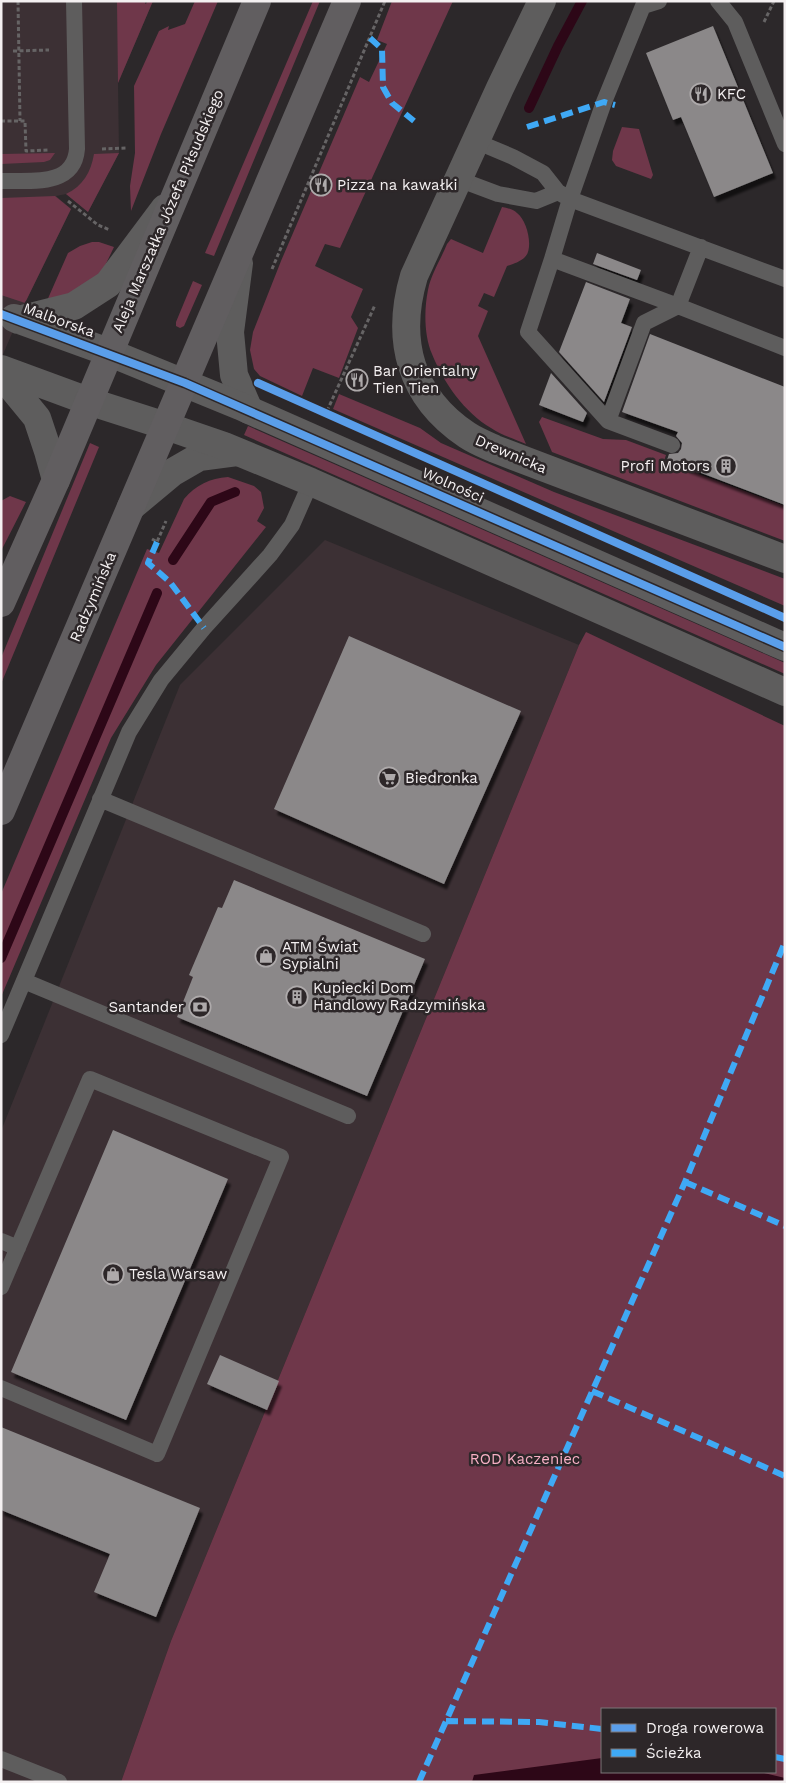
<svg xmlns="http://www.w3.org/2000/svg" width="786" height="1783" font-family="'Work Sans',sans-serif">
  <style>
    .built { fill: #3c3034 }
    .green { fill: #6f374a; fill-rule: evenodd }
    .water { fill: #2d0717 }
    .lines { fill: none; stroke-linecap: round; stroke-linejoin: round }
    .stream { stroke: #2d0717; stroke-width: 10 }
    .building { fill: #8b8889; filter: url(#shadow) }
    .path { stroke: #666465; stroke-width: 3; stroke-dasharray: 4 2.5; stroke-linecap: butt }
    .service { stroke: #5e5d5d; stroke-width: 16 }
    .minor { stroke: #5e5d5d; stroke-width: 28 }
    .tertiary { stroke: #5e5d5d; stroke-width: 28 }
    .secondary { stroke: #615e60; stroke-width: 28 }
    .quiet { stroke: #3fa9f5; stroke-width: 6; stroke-dasharray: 12 6; stroke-linecap: butt }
    .cycleway-casing { stroke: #2d2729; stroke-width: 11 }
    .cycleway { stroke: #5a9eea; stroke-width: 8 }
    .labels { text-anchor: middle; stroke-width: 5; stroke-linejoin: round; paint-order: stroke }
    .poi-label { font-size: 15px; fill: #f4f0f1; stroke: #2d2729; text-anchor: start }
    .street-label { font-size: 15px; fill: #f4f0f1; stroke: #2d2729 }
    .park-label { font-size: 15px; fill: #f8b0c5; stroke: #2d2729 }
  </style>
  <defs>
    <filter id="shadow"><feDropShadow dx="3" dy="5.5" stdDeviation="1" flood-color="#0009"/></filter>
  </defs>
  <rect width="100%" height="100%" fill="#2c282a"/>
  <!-- built -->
  <path class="built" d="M 1,1 L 153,1 L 118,83 L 119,153 L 88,212 L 66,194 L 56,196 L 71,209 L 25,303 L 1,359 Z
    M 325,540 L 579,645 L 171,1641 L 121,1782 L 1,1782 L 1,1131 L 180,685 Z"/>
  <!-- green -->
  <path class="green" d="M 117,1 L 145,1 L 145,4 L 147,3 L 146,1 L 153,1 L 118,83 Z
    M 195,1 L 218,1 L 161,134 L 131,211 L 130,186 L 135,153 L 134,86 L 159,31 L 169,26 L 168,30 L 185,24 Z
    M 313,1 L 320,1 L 214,256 L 205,253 Z
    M 392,1 L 453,1 L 340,248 L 325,244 L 315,266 L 363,289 L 351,317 L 358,328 L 339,378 L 313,368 L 302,396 L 260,376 L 254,369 L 250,350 L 253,332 L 281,261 L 360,77 L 369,82 L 387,44 L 377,40 Z
    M 622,127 L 639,129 L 653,175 L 651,179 L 616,166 L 612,160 L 613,151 Z
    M 55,153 L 50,160 L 44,162 L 1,164 L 1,154 Z
    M 119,153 L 88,212 L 66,194 C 83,186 91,172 94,154 Z
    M 55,196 L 71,209 L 25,303 L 1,295 L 1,198 Z
    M 502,207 C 507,208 513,209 517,213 C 527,220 534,248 525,257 C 520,262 513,264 507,266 L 494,297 L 484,293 L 478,306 L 488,311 L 478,336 L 526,444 C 515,439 501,435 491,428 C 465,413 443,382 432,354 C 424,336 424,309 428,290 C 431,274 441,259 447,244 L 451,239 L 483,253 Z
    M 92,242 L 99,242 L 114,247 L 103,270 L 87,287 L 46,303 L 68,253 L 80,246 Z
    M 193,281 L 202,285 L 184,326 L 180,328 L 176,326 L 176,322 Z
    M 339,394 L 420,428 L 441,443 L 554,492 L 785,579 L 785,606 L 333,409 Z
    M 542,417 L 603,439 L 626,440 L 666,455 L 664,461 L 785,506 L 785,541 L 552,452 L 539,422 Z
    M 248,426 L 785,663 L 785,674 L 244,435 Z
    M 90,443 L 99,447 L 1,684 L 1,658 Z
    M 228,477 L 254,486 L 261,492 L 264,508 L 257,521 L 266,527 L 156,665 L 111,738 L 1,997 L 1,894 L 147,549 L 159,553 L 184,499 C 196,485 210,478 228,477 Z
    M 10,496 L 26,502 L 1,551 L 1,501 Z
    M 586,632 L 785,726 L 785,1782 L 121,1782 L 171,1641 L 579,645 ZM 602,1709 L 775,1709 L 775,1772 L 602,1772 Z"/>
  <!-- water -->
  <path class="water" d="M 602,1758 L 602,1772 L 760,1772 L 785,1778 L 785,1782 L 472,1782 L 474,1775 Z"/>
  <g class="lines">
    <!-- stream -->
    <path class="stream" d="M 529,108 L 558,46 L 582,1
      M 173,560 L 211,502 L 235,492
      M 1,958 L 157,593"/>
  </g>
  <!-- building -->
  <path class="building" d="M 713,26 L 773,173 L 714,197 L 681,117 L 673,120 L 646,53 Z
    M 597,253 L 641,270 L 637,280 L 593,264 Z
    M 586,282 L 630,299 L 621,323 L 632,327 L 604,402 L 559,352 Z
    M 650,334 L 785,387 L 785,505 L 667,460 L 669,454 L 678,453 L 681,449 L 682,443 L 676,436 L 678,432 L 622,412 Z
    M 551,373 L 587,413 L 583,422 L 539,405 Z
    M 349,636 L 521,711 L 444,884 L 274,809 Z
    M 234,880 L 425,959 L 367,1096 L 177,1017 L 193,977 L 189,975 L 218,907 L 222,908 Z
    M 113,1130 L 228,1179 L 126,1420 L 11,1372 Z
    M 220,1355 L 279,1381 L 267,1410 L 207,1384 Z
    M 1,1427 L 200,1508 L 156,1617 L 94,1592 L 110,1554 L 1,1510 Z"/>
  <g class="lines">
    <!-- path -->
    <path class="path" d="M 18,1 L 20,121
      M 764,22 L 774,1
      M 13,51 L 49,50
      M 1,121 L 25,121 L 26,151 L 49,150
      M 102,149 L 127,148
      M 68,201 L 98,225 L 110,230
      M 272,269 L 385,1
      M 327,411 L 375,305
      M 152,539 L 157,542 L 166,521"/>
    <!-- service -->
    <path class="service" d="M 659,1 L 643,6 L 604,102 L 570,199 L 552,259 L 678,306 L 701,247
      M 718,1 L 735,22 L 785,144
      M 475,141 L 513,157 L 543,173 L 558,192 L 570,199 L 785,279
      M 458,179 L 498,194 L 536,201 L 558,192
      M 1,181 C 29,180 74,188 77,149 L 74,1
      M 552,259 L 528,332 L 608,421 L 672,445
      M 608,421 L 644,323 L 678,306 L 785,348
      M 100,799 L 423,934
      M 24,981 L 348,1116
      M 1,1035 L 129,732 L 161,680 L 204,628 L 270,555 L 292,525 L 311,482
      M 1,1241 L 18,1248
      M 1,1287 L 90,1079 L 281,1157 L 157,1454 L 1,1388
      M 1,1759 L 59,1782"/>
    <!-- minor -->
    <path class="minor" d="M 239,263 L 230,332 L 234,375 L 249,410
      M 14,318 L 108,352
      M 18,320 L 74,306 L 108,284 L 165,208
      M 1,369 L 88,401
      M 1,374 L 37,418 L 48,451 L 56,480
      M 131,507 L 173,472 L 199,457 L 237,452"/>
    <!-- tertiary -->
    <path class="tertiary" d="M 542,1 L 500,88 L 414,276 C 395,340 410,397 467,435 C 476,441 486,445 495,449 L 785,559
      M 108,352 L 240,406 L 785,647
      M 88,401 L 166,426 L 224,446 L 311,482 L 785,692"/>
    <!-- secondary -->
    <path class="secondary" d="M 1,603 L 56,480 L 257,1
      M 1,811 L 347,1"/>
    <!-- quiet -->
    <path class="quiet" d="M 370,38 L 382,49 L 383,87 L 392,103 L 414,121
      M 527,127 L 604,102 L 615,105
      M 157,542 L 148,563 L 170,582 L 204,628
      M 685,1182 L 785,1226
      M 592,1391 L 785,1476
      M 446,1721 L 539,1722 L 602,1729
      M 775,1757 L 785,1759
      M 419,1782 L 685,1182 L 785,942"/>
    <!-- cycleway casing -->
    <g class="cycleway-casing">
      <path id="cycleway" d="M 1,314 L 185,383 L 785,647
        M 258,383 L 785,618"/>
    </g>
    <!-- cycleway -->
    <use href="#cycleway" class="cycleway"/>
  </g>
  <!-- icons -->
  <defs>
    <g id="restaurant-ring" transform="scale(1.125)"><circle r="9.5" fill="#2d2729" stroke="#aeaaab" stroke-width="1.5"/><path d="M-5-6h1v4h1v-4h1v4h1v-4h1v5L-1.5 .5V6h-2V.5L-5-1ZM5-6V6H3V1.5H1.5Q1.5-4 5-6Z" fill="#aeaaab"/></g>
    <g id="building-ring" transform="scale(1.125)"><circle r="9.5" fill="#2d2729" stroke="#aeaaab" stroke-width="1.5"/><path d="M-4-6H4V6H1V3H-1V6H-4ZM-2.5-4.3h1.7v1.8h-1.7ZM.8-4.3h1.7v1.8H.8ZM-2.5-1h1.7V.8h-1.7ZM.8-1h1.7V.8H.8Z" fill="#aeaaab"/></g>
    <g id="supermarket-ring" transform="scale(1.125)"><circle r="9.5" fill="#2d2729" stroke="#aeaaab" stroke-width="1.5"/><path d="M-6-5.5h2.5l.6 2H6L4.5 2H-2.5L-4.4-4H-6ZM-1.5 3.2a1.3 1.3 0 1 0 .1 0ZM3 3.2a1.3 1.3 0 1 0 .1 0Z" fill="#aeaaab"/></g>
    <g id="shop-ring" transform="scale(1.125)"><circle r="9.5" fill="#2d2729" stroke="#aeaaab" stroke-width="1.5"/><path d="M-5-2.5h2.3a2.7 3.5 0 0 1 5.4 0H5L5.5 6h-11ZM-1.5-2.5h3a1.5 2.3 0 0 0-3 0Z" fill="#aeaaab"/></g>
    <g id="bank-ring" transform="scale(1.125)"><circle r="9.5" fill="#2d2729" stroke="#aeaaab" stroke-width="1.5"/><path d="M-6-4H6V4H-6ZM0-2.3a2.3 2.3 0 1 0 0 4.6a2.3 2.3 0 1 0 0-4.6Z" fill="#aeaaab"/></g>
  </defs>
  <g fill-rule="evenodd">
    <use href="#restaurant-ring" x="701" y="94"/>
    <use href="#restaurant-ring" x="321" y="185"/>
    <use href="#restaurant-ring" x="357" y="380"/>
    <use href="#building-ring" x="726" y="466"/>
    <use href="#supermarket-ring" x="389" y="778"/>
    <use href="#shop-ring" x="266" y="956"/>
    <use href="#building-ring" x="297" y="997"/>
    <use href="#bank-ring" x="200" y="1007"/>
    <use href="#shop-ring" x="113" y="1274"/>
  </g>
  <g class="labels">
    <!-- poi labels -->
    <g class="poi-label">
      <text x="717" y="99">KFC</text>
      <text x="337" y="190">Pizza na kawałki</text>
      <text x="373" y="376">Bar Orientalny<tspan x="373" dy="17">Tien Tien</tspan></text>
      <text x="710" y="471" text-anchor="end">Profi Motors</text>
      <text x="405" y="783">Biedronka</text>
      <text x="282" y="952">ATM Świat<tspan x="282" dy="17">Sypialni</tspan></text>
      <text x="313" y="993">Kupiecki Dom<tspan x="313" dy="17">Handlowy Radzymińska</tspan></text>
      <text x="184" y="1012" text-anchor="end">Santander</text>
      <text x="129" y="1279">Tesla Warsaw</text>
    </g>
    <!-- street labels -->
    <g class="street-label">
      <text transform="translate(168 211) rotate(-67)" y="5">Aleja Marszałka Józefa Piłsudskiego</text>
      <text transform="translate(59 320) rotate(20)" y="5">Malborska</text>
      <text transform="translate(511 454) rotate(23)" y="5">Drewnicka</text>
      <text transform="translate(453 485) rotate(24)" y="5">Wolności</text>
      <text transform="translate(93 597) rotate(-67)" y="5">Radzymińska</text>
    </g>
    <!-- park labels -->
    <g class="park-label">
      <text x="525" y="1464">ROD Kaczeniec</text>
    </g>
  </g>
  <!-- border -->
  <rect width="786" height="1783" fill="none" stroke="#f4f0f1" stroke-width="5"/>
  <!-- legend -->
  <rect x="601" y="1708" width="175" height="65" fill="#2d2729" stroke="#7d7779"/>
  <rect x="611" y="1724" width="25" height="8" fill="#5a9eea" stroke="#7d7779"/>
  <text x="646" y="1733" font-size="15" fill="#f4f0f1">Droga rowerowa</text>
  <rect x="611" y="1749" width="25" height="8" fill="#3fa9f5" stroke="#7d7779"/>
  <text x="646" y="1758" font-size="15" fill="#f4f0f1">Ścieżka</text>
</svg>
